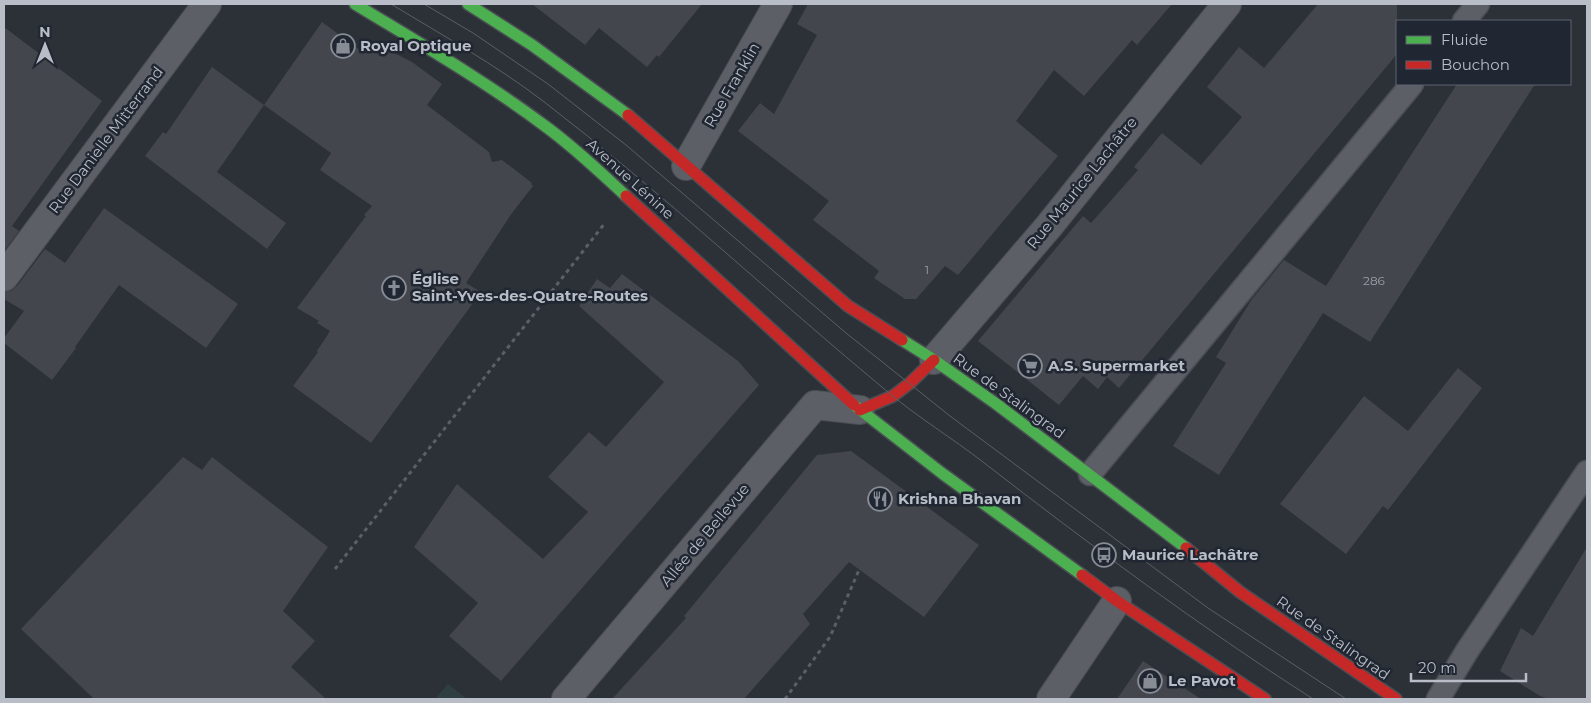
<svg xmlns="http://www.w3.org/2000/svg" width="1591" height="703" font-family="Montserrat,sans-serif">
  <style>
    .green { fill: #2f3f41 }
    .building { fill: #43464c }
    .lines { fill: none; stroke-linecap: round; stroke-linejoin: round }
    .lane-casing { stroke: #4a4d53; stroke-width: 25 }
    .street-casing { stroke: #4a4d53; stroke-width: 30 }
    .fast-casing { stroke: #4a4e54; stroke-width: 14 }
    .jam-casing { stroke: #4a4e54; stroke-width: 14 }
    .path { stroke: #5c5f65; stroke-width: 3; stroke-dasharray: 4 4; stroke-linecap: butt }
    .lane { stroke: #5c5f66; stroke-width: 22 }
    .street { stroke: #5c5f66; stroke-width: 28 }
    .fast { stroke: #4caf50; stroke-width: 11 }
    .jam { stroke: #c62828; stroke-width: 11 }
    .tram { stroke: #5b5f64; stroke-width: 1 }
    .labels { text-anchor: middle; stroke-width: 5; stroke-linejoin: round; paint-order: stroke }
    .number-label { font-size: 12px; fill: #9b9fa8 }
    .poi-label { font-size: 15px; font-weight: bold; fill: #b8bdc7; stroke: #212732; text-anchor: start }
    .street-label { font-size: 15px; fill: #b8bdc7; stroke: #212732 }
  </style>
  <rect width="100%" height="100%" fill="#2c3138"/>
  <!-- green -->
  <path class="green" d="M 448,684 L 467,699 L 435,699 Z"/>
  <!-- building -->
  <path class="building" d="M 532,4 L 702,4 L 659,57 L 657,55 L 647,67 L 599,28 L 585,45 Z
    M 808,4 L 1172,4 L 1137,45 L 1132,40 L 1084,96 L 1054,70 L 1016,121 L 1058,156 L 958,275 L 945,266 L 916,299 L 905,299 L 874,278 L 879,271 L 813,220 L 829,201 L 738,131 L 760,103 L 774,114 L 817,35 L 797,24 Z
    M 1318,4 L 1397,4 L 1397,54 L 1119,388 L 1107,377 L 1098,389 L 1083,376 L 1059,405 L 978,341 L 1083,216 L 1091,223 L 1138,170 L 1134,167 L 1162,133 L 1201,165 L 1242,117 L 1207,87 L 1239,47 L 1264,68 Z
    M 322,22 L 361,51 L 368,40 L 412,62 L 442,84 L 427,105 L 489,152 L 492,162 L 502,160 L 532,183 L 531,184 L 533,186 L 512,213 L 466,283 L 481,292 L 371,443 L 293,386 L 318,352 L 317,351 L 330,331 L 317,323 L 319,321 L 297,308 L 366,216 L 364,215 L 372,206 L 320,170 L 331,153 L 264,105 Z
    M 4,27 L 102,101 L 12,226 L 19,231 L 4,251 Z
    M 212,67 L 264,105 L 217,172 L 286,223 L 267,249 L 145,156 L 163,132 L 166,134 Z
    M 1457,84 L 1535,84 L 1370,342 L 1323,313 L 1219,475 L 1173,446 L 1226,363 L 1216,357 L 1252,299 L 1284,260 L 1326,286 Z
    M 104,208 L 238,304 L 206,348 L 119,285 L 75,347 L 76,348 L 52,380 L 4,343 L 4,338 L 24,311 L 4,299 L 4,292 L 11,291 L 17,286 L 45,249 L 65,263 Z
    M 622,274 L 738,361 L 759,385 L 501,681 L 449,636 L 478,603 L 414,547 L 457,484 L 543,559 L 588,512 L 548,477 L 589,432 L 606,447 L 664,382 L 579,306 L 597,279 L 610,288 Z
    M 1458,368 L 1482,388 L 1388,510 L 1383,506 L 1346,554 L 1280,504 L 1364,396 L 1408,431 Z
    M 851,451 L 979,545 L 924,617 L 849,562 L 803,614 L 810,624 L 744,699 L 612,699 L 686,618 L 684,616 L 817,455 Z
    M 183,457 L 202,470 L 212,457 L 328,547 L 283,611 L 315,641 L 291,667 L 326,699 L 94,699 L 21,629 Z
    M 1587,547 L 1587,699 L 1549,699 L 1540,696 L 1500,671 L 1521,628 L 1533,636 Z
    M 1143,661 L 1201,699 L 1117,699 Z"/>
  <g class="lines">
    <!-- lane casing -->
    <g class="lane-casing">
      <path id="lane" d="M 1464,21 L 1478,4
        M 1090,474 L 1412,84
        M 1438,699 L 1467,651 L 1587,472"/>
    </g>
    <!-- street casing -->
    <g class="street-casing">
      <path id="street" d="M 686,166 L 778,4
        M 4,277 L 207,4
        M 934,360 L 1049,226 L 1227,4
        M 566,699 L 815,405 L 860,410
        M 1051,699 L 1117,601"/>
    </g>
    <!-- fast casing -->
    <g class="fast-casing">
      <path id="fast" d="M 355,4 C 419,43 485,81 545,126 C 574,147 600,172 626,196
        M 468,4 L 532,45 L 628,115
        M 902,340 L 934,360 L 995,403 L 1186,548
        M 854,405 L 943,474 L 1082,575"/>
    </g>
    <!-- jam casing -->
    <g class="jam-casing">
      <path id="jam" d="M 628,115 L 848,306 L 902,340
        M 626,196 L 854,405
        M 860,410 L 893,396 L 910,383 L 934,360
        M 1186,548 L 1240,592 L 1396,699
        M 1082,575 L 1117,601 L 1265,699"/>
    </g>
    <!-- path -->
    <path class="path" d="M 335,569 L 605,223
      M 785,699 L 830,637 L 859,570"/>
    <!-- lane -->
    <use href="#lane" class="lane"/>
    <!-- street -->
    <use href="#street" class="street"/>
    <!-- fast -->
    <use href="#fast" class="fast"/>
    <!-- jam -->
    <use href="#jam" class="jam"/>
    <!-- tram -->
    <path class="tram" d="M 391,4 C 442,35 496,65 543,101 C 663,193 773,297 889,393 C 919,418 952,438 983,462 C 1090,545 1199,626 1313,699
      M 424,4 L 473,33 L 548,84 L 626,145 L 846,333 L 950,416 L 1208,608 L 1346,699"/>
  </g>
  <!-- icons -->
  <defs>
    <g id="shop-ring" transform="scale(1.25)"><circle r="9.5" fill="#212732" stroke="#878c95" stroke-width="1.5"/><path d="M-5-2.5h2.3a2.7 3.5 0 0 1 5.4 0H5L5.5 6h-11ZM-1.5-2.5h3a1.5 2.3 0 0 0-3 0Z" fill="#878c95"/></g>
    <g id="church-ring" transform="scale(1.25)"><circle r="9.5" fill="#212732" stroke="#878c95" stroke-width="1.5"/><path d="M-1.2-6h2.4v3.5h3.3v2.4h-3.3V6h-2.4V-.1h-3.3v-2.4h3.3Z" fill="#878c95"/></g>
    <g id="supermarket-ring" transform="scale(1.25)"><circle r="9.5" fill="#212732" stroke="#878c95" stroke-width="1.5"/><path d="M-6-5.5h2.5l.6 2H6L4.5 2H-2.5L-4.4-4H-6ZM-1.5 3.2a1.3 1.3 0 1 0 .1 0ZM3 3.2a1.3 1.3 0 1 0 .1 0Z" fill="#878c95"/></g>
    <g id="restaurant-ring" transform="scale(1.25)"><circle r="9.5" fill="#212732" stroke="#878c95" stroke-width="1.5"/><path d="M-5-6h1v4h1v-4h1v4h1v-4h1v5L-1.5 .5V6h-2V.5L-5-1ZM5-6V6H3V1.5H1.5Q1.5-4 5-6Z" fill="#878c95"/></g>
    <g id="bus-ring" transform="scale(1.25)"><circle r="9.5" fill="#212732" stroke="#878c95" stroke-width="1.5"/><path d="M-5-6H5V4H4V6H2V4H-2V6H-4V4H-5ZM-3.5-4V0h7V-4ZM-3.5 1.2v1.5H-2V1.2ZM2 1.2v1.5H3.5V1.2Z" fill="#878c95"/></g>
  </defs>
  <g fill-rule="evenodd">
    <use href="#shop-ring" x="343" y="46"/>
    <use href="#church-ring" x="394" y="288"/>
    <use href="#supermarket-ring" x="1030" y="366"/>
    <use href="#restaurant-ring" x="880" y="499"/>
    <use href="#bus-ring" x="1104" y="555"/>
    <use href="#shop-ring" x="1150" y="681"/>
  </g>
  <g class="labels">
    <!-- number labels -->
    <g class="number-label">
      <text x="927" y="274">1</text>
      <text x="1374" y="285">286</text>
    </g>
    <!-- poi labels -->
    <g class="poi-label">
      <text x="360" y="51">Royal Optique</text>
      <text x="412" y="284">Église<tspan x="412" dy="17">Saint-Yves-des-Quatre-Routes</tspan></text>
      <text x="1048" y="371">A.S. Supermarket</text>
      <text x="898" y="504">Krishna Bhavan</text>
      <text x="1122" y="560">Maurice Lachâtre</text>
      <text x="1168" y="686">Le Pavot</text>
    </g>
    <!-- street labels -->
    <g class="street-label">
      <text transform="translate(732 85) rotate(-60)" y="5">Rue Franklin</text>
      <text transform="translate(106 140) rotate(-53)" y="5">Rue Danielle Mitterrand</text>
      <text transform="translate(630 179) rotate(42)" y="5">Avenue Lénine</text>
      <text transform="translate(1082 183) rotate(-51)" y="5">Rue Maurice Lachâtre</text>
      <text transform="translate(1009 396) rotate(36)" y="5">Rue de Stalingrad</text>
      <text transform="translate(705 535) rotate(-50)" y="5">Allée de Bellevue</text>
      <text transform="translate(1333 638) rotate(35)" y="5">Rue de Stalingrad</text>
    </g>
  </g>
  <!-- border -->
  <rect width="1591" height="703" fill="none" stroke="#b8bdc7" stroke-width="10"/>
  <!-- legend -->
  <rect x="1396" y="20" width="175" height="65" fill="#212732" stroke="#5d636e"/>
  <rect x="1406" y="36" width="25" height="8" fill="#4caf50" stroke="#5d636e"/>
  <text x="1441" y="45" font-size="15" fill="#b8bdc7">Fluide</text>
  <rect x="1406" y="61" width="25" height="8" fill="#c62828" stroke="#5d636e"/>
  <text x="1441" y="70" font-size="15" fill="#b8bdc7">Bouchon</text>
  <!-- north arrow -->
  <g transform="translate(45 45)" stroke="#212732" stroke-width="4" paint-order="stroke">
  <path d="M0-4L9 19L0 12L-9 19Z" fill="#b8bdc7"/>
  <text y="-8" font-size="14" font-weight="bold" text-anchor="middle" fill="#b8bdc7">N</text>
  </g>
  <!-- scale -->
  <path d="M1411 673v8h115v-8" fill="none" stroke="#b8bdc7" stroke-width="2.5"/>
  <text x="1418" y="673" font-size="15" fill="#b8bdc7" stroke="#212732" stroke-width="4" paint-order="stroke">20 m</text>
</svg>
